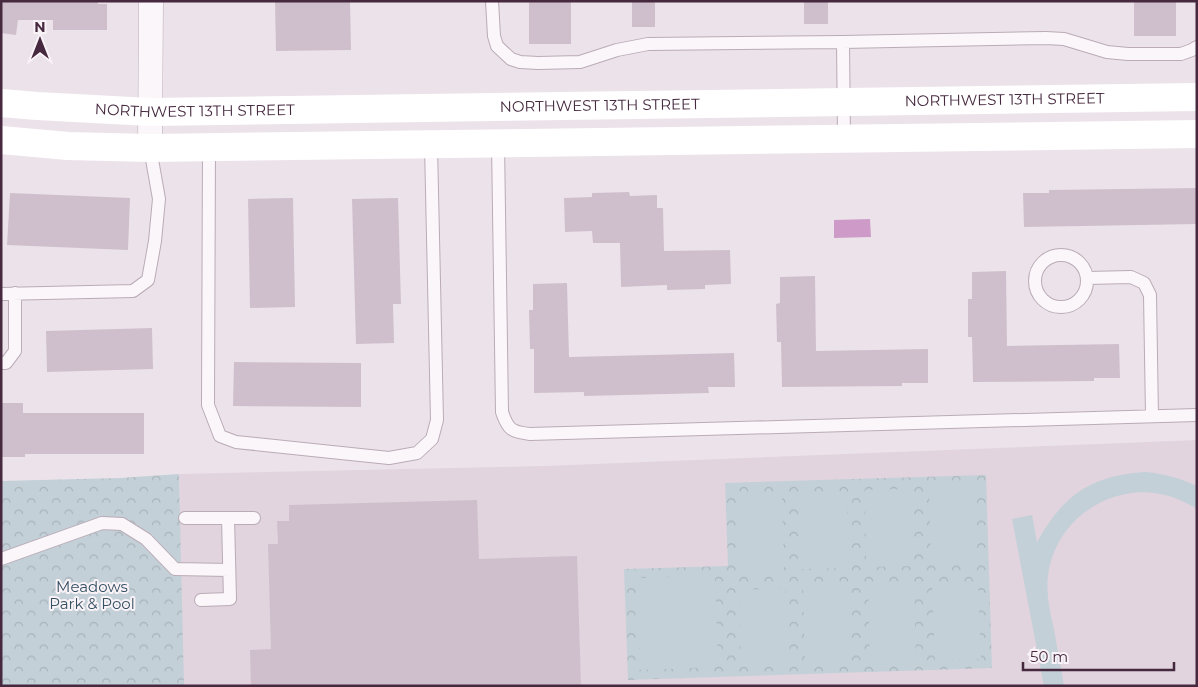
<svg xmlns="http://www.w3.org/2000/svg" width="1198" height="687" font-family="Montserrat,sans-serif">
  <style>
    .built { fill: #e1d4de }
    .forest { fill: url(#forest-crowns) }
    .pitch { fill: #c3d0d7 }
    .water { fill: #ce9bc8 }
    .building { fill: #cfbfcc }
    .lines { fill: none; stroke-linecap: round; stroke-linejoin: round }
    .lane-casing { stroke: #baabb7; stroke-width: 14 }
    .street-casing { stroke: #baabb7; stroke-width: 25 }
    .lane { stroke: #faf6f9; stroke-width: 12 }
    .street { stroke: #faf6f9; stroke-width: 24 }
    .secondary { stroke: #fff; stroke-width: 28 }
    .labels { text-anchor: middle; stroke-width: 4; stroke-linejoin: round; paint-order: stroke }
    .street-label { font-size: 15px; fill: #46293f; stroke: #f9f3f8 }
    .park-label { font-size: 15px; fill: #355063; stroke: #f9f3f8 }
  </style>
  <defs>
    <pattern id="forest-crowns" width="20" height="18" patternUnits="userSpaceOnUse" patternTransform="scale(1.25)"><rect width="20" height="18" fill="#c3d0d7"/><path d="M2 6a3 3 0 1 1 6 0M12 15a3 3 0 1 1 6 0" fill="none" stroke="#a9b3ba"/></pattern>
  </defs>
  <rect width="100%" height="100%" fill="#ece3ea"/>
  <!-- built -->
  <path class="built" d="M 1197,440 L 1197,686 L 183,686 L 179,474 L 545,466 Z"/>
  <!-- forest -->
  <path class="forest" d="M 179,474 L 184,686 L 1,686 L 1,481 L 120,478 Z
    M 986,475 L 992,668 L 628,680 L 624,569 L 728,566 L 725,483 Z"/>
  <!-- pitch -->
  <path class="pitch" d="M 1146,472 C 1164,474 1180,478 1197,486 L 1197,509 C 1184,501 1170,495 1154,493 C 1103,487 1054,524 1048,576 C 1046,594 1050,612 1054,629 C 1057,648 1061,667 1064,686 L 1044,686 L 1012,519 L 1032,515 L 1037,542 C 1063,495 1092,475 1146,472 Z
    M 975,486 L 977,564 L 931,565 L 929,487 Z
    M 911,489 L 913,566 L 866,567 L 865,490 Z
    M 847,491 L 849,568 L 802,569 L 800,492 Z
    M 782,493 L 784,570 L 738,571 L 736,494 Z
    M 715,576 L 718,658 L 717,658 L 718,667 L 640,670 L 638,578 Z
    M 978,582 L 981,659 L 935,661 L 932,583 Z
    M 914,584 L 916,662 L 870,663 L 868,585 Z
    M 849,586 L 852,664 L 805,665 L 803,587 Z
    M 785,588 L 788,665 L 741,667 L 739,590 Z"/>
  <!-- water -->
  <path class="water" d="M 870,219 L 871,237 L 834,238 L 834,220 Z"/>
  <!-- building -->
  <path class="building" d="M 1,1 L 98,1 L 98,4 L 107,4 L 107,30 L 53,30 L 53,20 L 18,20 L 16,35 L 1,33 Z
    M 275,1 L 350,1 L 351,50 L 276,51 Z
    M 529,1 L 571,1 L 571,44 L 529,44 Z
    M 632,1 L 655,1 L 655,27 L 632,27 Z
    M 804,1 L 828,1 L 828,24 L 804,24 Z
    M 1134,1 L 1176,1 L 1176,36 L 1134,36 Z
    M 1197,188 L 1197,224 L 1024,227 L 1023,193 L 1049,193 L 1049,190 Z
    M 629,192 L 630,196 L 657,195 L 657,208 L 663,208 L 664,251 L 730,250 L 731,284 L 705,285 L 705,289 L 667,290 L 667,285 L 621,287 L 620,243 L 593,243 L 592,231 L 565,232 L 564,198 L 592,197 L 592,193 Z
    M 10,193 L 130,198 L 128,250 L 7,245 Z
    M 293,198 L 295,307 L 250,308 L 248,199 Z
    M 398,198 L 401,304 L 393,304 L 394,343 L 356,344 L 352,199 Z
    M 1006,271 L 1007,346 L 1119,344 L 1120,378 L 1094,378 L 1094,381 L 973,382 L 972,337 L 968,337 L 968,299 L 972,299 L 972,272 Z
    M 815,276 L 816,351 L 928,349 L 928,383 L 902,383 L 902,386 L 782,387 L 781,342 L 777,342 L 776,304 L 780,303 L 780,277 Z
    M 567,283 L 569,357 L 734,353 L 735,387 L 708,387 L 709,393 L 584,396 L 584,392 L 534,393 L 534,349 L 530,349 L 529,310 L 533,310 L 533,284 Z
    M 152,328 L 153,369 L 47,372 L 46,331 Z
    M 234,362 L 361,363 L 361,407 L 233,406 Z
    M 1,403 L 23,403 L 23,413 L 144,413 L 144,454 L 25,454 L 25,457 L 1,457 Z
    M 477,500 L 479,559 L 577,556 L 581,686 L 251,686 L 250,650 L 271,649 L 268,544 L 278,544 L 277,521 L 289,521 L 289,505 Z"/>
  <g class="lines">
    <!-- lane casing -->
    <g class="lane-casing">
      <path id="lane" d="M 492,1 L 494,36 L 497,46 L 511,59 L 520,62 L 538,63 L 580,62 L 617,50 L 648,44 L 843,42 L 1046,38 L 1064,39 L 1107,52 L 1128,54 L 1181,54 L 1192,50 L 1197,47
        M 843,42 L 844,138
        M 498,143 L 502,412 C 508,430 512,432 530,434 L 1197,415
        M 209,147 L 208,405 L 220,436 L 236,442 L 389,458 L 417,453 L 432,439 L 437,420 L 431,145
        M1035 281a26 26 0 1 1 52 0a26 26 0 1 1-52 0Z
        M 1087,278 L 1131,277 L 1144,283 L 1150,295 L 1152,416
        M 1,294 L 133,291 L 148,280 L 155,241 L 159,199 L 150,148
        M 1,363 L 6,363 L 15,351 L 15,293
        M 185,518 L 254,518
        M 1,559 L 102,523 L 122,524 L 146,539 L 175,569 L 229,570
        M 201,600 L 230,599 L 228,518"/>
    </g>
    <!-- street casing -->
    <g class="street-casing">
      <path id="street" d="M 150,148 L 151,1"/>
    </g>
    <!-- lane -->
    <use href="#lane" class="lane"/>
    <!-- street -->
    <use href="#street" class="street"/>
    <!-- secondary -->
    <g class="secondary">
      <path id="s1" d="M 1,103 L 37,106 L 150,112 L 1197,97"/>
      <path d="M 1,140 L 68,146 L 150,148 L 1197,134"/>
    </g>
  </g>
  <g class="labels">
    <!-- street labels -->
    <g class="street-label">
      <text dy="5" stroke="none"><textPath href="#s1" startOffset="1004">NORTHWEST 13TH STREET</textPath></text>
      <text dy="5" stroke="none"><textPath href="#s1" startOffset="599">NORTHWEST 13TH STREET</textPath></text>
      <text dy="5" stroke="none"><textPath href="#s1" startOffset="194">NORTHWEST 13TH STREET</textPath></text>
    </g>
    <!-- park labels -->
    <g class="park-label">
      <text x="92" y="592">Meadows<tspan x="92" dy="17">Park &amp; Pool</tspan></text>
    </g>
  </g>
  <!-- border -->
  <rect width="1198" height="687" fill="none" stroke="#46293f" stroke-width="5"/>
  <!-- north arrow -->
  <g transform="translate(40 40)" stroke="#f9f3f8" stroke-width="4" paint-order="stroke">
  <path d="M0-4L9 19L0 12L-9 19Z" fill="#46293f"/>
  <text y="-8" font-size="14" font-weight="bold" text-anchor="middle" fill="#46293f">N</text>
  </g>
  <!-- scale -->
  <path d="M1023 662v8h151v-8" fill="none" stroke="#46293f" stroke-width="2.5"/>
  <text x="1030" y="662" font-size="15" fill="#46293f" stroke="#f9f3f8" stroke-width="4" paint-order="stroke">50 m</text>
</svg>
